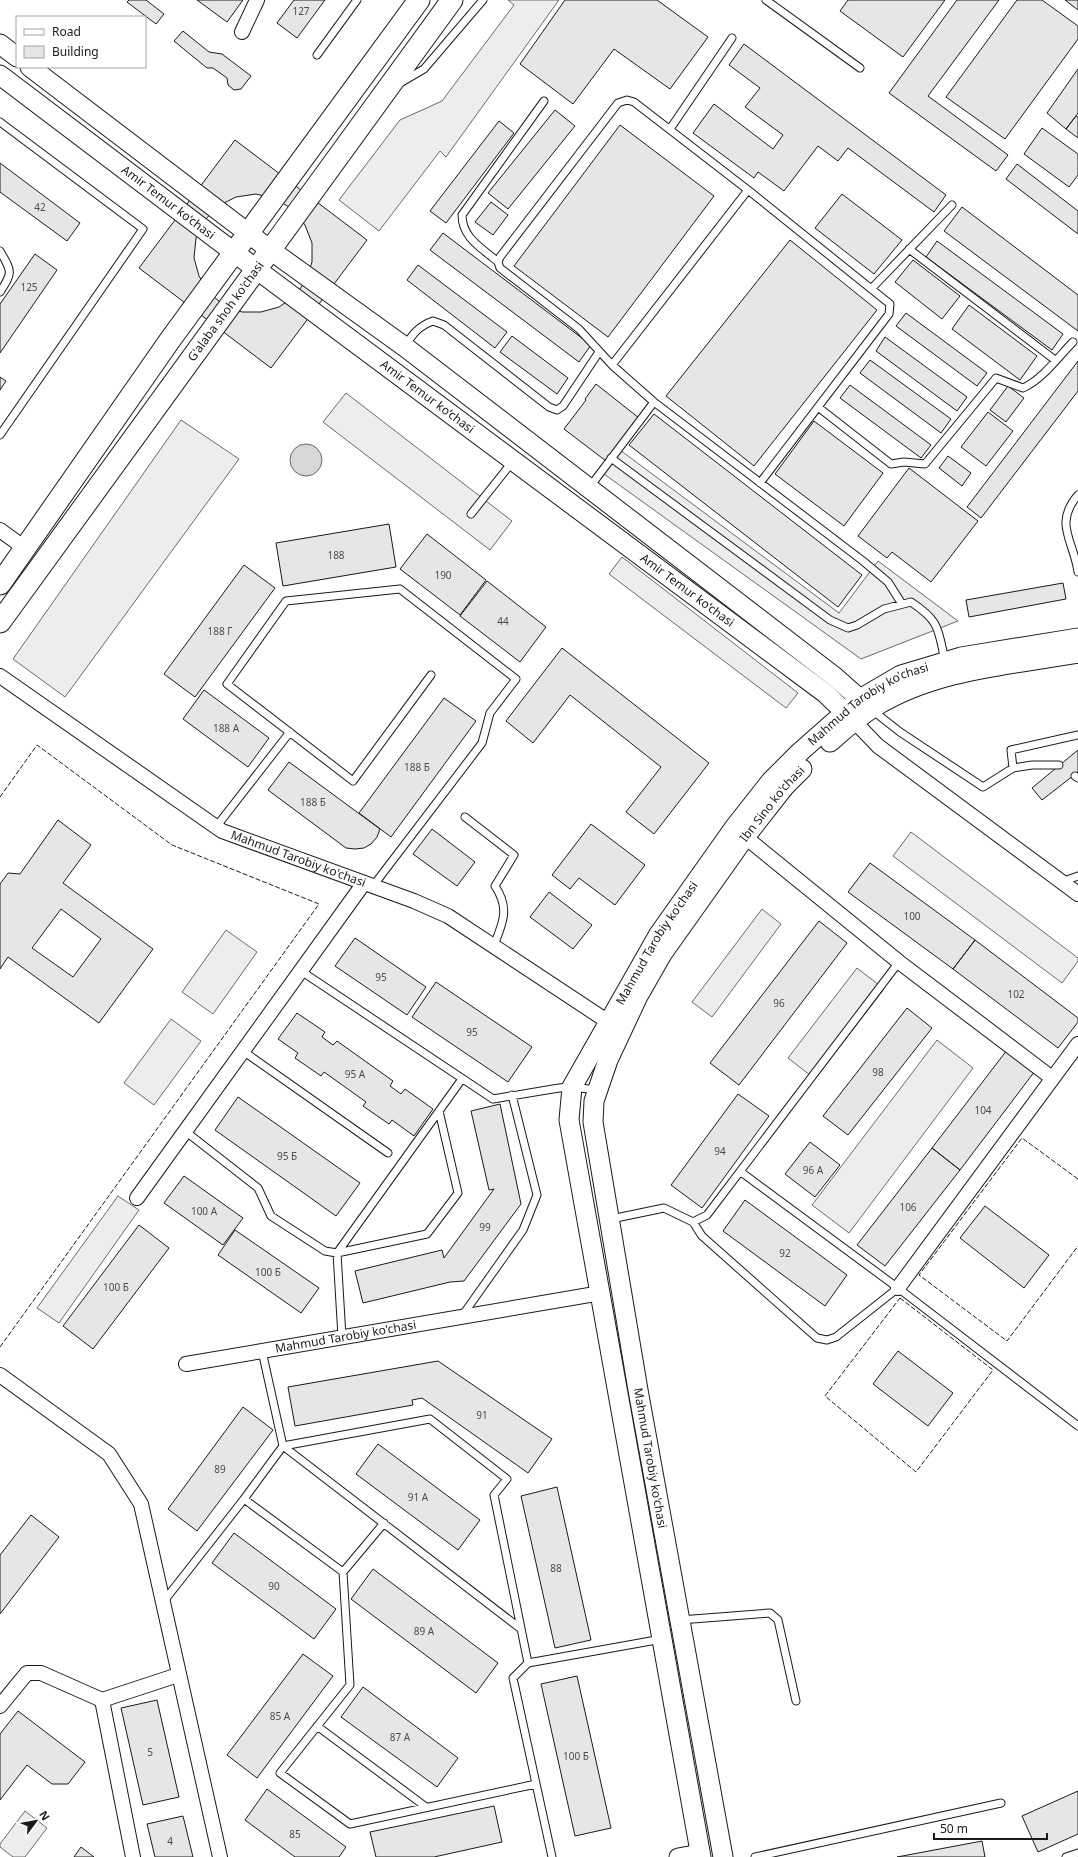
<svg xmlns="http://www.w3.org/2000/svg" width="1078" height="1857" font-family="'Noto Sans',sans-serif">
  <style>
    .built { fill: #ededed; stroke: #6a6a6a }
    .water { fill: #d7d7d7; stroke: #6a6a6a }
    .building { fill: #e6e6e6; stroke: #1a1a1a; fill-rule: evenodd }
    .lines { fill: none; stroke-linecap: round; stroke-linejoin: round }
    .service-casing { stroke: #1a1a1a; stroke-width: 9 }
    .minor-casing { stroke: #1a1a1a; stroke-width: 16 }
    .tertiary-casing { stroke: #1a1a1a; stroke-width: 19 }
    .secondary-casing { stroke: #1a1a1a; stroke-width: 21 }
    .primary-casing { stroke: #1a1a1a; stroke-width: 23 }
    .service { stroke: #fff; stroke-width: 7 }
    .minor { stroke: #fff; stroke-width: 14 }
    .tertiary { stroke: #fff; stroke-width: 17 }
    .secondary { stroke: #fff; stroke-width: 19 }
    .primary { stroke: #fff; stroke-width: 21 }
    .fence { stroke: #1a1a1a; stroke-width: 1; stroke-dasharray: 5 2; stroke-linecap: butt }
    .labels { text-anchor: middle; stroke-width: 3; stroke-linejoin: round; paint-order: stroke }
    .number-label { font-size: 10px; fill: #4d4d4d }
    .street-label { font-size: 12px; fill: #1a1a1a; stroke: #fff }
  </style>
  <rect width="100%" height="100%" fill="#fff"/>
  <!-- built -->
  <path class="built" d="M 508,0 L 559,0 L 446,157 L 440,151 L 379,231 L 339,200 L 400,120 L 442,101 L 514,5 Z
    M 346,393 L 512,521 L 490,550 L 323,422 Z
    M 181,420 L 239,459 L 65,697 L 13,659 Z
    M 620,450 L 839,613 L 878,561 L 958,621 L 861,659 L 604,474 Z
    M 622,557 L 798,693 L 786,708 L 609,574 Z
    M 911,832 L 1078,958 L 1078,961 L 1062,983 L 893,856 Z
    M 762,909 L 781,924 L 712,1017 L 692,1002 Z
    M 226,930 L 257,952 L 213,1014 L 182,992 Z
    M 857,968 L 884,989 L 815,1079 L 788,1058 Z
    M 171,1019 L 201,1041 L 154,1105 L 124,1083 Z
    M 937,1040 L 973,1068 L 849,1233 L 812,1205 Z
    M 118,1196 L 139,1210 L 59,1323 L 37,1308 Z
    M 25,1811 L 47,1828 L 25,1857 L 13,1857 L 0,1847 L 0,1844 Z"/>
  <!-- water -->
  <path class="water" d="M290 460a16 16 0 1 1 32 0a16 16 0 1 1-32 0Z"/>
  <!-- building -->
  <path class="building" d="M 129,0 L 146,0 L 164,14 L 156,24 L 127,2 Z
    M 197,0 L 243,0 L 227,22 Z
    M 294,0 L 325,0 L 297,38 L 277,23 Z
    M 565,0 L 657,0 L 708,37 L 670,89 L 614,49 L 573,104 L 520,64 Z
    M 848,0 L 945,0 L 903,57 L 840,11 Z
    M 957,0 L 999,0 L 928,96 L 1008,155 L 996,171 L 889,93 Z
    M 1017,0 L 1042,0 L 1078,26 L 1078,39 L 1005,139 L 946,97 Z
    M 1065,0 L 1078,0 L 1078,10 Z
    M 183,31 L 209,52 L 222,54 L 251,76 L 241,89 L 234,90 L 228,85 L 227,78 L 213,68 L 207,68 L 174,41 Z
    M 744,44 L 946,195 L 934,212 L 848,148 L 838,161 L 818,146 L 784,191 L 758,172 L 754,178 L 693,133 L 714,104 L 773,149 L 783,135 L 745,107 L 760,88 L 729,65 Z
    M 1078,69 L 1078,113 L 1066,129 L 1047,113 Z
    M 555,110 L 575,126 L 508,209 L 488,193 Z
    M 1076,116 L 1078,117 L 1078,138 L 1066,129 Z
    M 499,121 L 514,133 L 446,223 L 430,211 Z
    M 620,125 L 714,196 L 608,337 L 514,266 Z
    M 1042,128 L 1078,154 L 1078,175 L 1069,187 L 1024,154 Z
    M 235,140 L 367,240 L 271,368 L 139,268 ZM 256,194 L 276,199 L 292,209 L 305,225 L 312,243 L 312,262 L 306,280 L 295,296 L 279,307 L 261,312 L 242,312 L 224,305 L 209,293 L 199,276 L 194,258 L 196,238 L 205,220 L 218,206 L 236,197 Z
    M 0,163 L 80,223 L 67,241 L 0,192 Z
    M 1017,164 L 1078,211 L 1078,234 L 1006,179 Z
    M 842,194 L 902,240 L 874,274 L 815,228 Z
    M 491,202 L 508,215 L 493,235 L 475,222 Z
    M 962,207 L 1078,295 L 1078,331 L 944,231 Z
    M 443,233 L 591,345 L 579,362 L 430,250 Z
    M 790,240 L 877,310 L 754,466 L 666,396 Z
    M 937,241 L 1063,334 L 1052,350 L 926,257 Z
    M 35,254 L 57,270 L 0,353 L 0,304 Z
    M 913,260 L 960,296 L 942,319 L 895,282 Z
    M 418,265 L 507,332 L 495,348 L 407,280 Z
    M 969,305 L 1037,356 L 1020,380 L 952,329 Z
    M 906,313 L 987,373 L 977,386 L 896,326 Z
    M 512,336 L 568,378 L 557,394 L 500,352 Z
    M 885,337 L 967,397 L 957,411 L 876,351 Z
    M 870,360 L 951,419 L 941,433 L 860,373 Z
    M 1078,361 L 1078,391 L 981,518 L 967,507 Z
    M 0,377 L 6,381 L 0,390 Z
    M 596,384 L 639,418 L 606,461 L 564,429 L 586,400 L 585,399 Z
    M 850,385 L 931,445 L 921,458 L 840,398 Z
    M 1008,386 L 1024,398 L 1006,422 L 990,410 Z
    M 988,412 L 1013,431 L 986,466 L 961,447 Z
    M 654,414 L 862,575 L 838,607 L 629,445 Z
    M 814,421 L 883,473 L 844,526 L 775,474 Z
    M 948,456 L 971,473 L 962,486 L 939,468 Z
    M 909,468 L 978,521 L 931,582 L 892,552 L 887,558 L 858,536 Z
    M 389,524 L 396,567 L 283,586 L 276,543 Z
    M 427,534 L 486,580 L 460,615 L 400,569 Z
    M 244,565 L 275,588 L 195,697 L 164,674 Z
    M 487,581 L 546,627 L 520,662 L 460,616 Z
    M 1063,583 L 1066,599 L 969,617 L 966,600 Z
    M 562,648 L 709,763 L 654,834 L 626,812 L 661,767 L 570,695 L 533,743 L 506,721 Z
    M 204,690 L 269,738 L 248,767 L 183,719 Z
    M 444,698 L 476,721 L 391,837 L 359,813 Z
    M 1078,750 L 1078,772 L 1042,800 L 1032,788 Z
    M 289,762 L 380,829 L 377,837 L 371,844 L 364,848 L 355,849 L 346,848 L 268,790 Z
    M 58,820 L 91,845 L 63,883 L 153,949 L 99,1023 L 8,957 L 0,969 L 0,884 L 8,873 L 20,874 ZM 61,909 L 101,939 L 73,977 L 32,948 Z
    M 591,824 L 645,865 L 615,905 L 579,878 L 570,889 L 552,875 Z
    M 432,829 L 475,862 L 457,886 L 413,854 Z
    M 870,863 L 975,940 L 953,969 L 848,892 Z
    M 549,892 L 592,925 L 573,949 L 530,917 Z
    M 819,921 L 847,943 L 739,1085 L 710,1063 Z
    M 355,938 L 426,987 L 407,1015 L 335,966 Z
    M 975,940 L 1078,1018 L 1078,1022 L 1058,1048 L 953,969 Z
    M 436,982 L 532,1047 L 508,1082 L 412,1017 Z
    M 907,1008 L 932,1028 L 848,1135 L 823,1116 Z
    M 297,1013 L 325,1032 L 322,1037 L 333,1045 L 337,1041 L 393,1081 L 390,1086 L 401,1094 L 405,1089 L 433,1109 L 414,1136 L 392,1120 L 389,1124 L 363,1106 L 366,1102 L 324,1072 L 321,1076 L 295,1058 L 298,1053 L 278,1039 Z
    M 1007,1050 L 1035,1071 L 960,1170 L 932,1148 Z
    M 738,1094 L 769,1116 L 702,1208 L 671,1185 Z
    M 238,1097 L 360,1183 L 336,1216 L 215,1130 Z
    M 500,1104 L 521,1204 L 464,1281 L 450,1282 L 363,1303 L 355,1271 L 442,1250 L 444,1258 L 494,1189 L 489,1190 L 471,1111 Z
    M 810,1142 L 840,1165 L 815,1197 L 785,1174 Z
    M 932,1148 L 960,1170 L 885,1266 L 857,1245 Z
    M 184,1176 L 243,1218 L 223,1245 L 164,1203 Z
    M 745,1200 L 847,1275 L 825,1306 L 723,1231 Z
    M 985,1206 L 1049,1255 L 1024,1288 L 960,1238 Z
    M 139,1225 L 169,1248 L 93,1349 L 63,1326 Z
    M 235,1230 L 319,1288 L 301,1313 L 218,1255 Z
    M 898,1351 L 953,1393 L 928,1426 L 873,1384 Z
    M 438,1361 L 552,1439 L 528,1473 L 422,1398 L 412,1400 L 413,1405 L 295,1426 L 288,1387 Z
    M 243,1407 L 273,1430 L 197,1531 L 168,1509 Z
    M 378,1444 L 480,1520 L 458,1550 L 356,1474 Z
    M 557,1487 L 591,1640 L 555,1648 L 521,1496 Z
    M 31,1515 L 59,1537 L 0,1614 L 0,1555 Z
    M 234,1533 L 336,1609 L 314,1639 L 212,1563 Z
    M 373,1569 L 498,1663 L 476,1693 L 351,1599 Z
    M 303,1654 L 333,1676 L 257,1778 L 227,1755 Z
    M 577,1676 L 611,1828 L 575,1836 L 541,1684 Z
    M 363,1687 L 458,1758 L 437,1787 L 341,1717 Z
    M 157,1700 L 179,1797 L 143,1805 L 121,1708 Z
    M 18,1711 L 85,1762 L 68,1784 L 52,1784 L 27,1765 L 0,1800 L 0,1734 Z
    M 267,1789 L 346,1847 L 339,1857 L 295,1857 L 245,1820 Z
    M 1078,1791 L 1078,1834 L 1038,1852 L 1022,1816 Z
    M 494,1806 L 502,1842 L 434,1857 L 376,1857 L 370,1832 Z
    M 183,1816 L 193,1857 L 155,1857 L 147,1824 Z
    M 982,1841 L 985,1857 L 897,1857 Z
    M 81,1847 L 94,1857 L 74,1857 Z"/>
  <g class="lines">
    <!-- service casing -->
    <g class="service-casing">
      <path id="service" d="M 766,0 L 860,68
        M 317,55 L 357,0
        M 400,83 L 424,69 L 483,0
        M 0,122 L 143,229 L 0,435
        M 670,129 L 732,38
        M 909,249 L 1055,360
        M 0,251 C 12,272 13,272 0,292
        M 498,262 C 482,248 462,238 462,215 L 544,101
        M 871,289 L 952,205
        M 405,347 C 412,334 419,326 433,321 L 444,325 L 549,407 L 557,410 L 563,406 L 599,352
        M 612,365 L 748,190
        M 818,407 L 891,464 L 904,462 L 925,464 L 996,378 L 1023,388 C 1043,379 1058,357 1073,342
        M 611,458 L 830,620 L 848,628 L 857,625 L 884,609 L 911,602 C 940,621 938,629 945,661
        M 760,483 L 889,314 L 890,304 L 748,190 L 634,102 L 627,100 L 618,103 L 500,257 L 498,262 L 500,268 L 579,329 L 612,365 L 654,402 L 863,561 L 888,582 L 902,604
        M 589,488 L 654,402
        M 1078,495 C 1053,524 1074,541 1078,572
        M 471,514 L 513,461
        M 872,710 L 900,732 L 983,787 L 1013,768 L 1032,765 L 1059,765
        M 1013,768 L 1011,750 L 1078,735
        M 1075,776 L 1078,778
        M 465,817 L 514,855 L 495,886 C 510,908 503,923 494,945
        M 216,827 L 290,732
        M 1064,881 L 1078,876
        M 373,886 L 482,743 L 490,713 L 516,679 L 400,589 L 286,601 L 227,684 L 353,781 L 431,675
        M 301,971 L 493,1099 L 559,1088 L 572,1087 L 597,1090
        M 243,1051 L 388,1153
        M 185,1131 L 258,1188 L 271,1216 L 325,1251 L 337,1253 L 427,1234 L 458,1193 L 439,1111
        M 741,1172 L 898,1288 L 1078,1426
        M 611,1219 L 664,1208 L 693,1222 L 707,1215 L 899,962
        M 693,1222 L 702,1236 L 817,1338 L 827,1340 L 836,1337 L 898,1288
        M 462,1316 L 523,1230 L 537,1195 L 512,1095
        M 342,1337 L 337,1253 L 462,1079
        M 262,1351 L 283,1446 L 521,1629
        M 244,1499 L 343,1572
        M 384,1523 L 343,1572 L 350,1685 L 280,1773 L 350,1824 L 536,1784
        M 164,1601 L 244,1499 L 283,1446 L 430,1419 L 507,1479 L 494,1495 L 528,1663 L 513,1678 L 552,1857
        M 680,1620 L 770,1613 L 778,1620 L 796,1701
        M 528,1663 L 662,1639
        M 317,1726 L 426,1807
        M 755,1857 L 1001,1803
        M 1066,1857 L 1078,1853"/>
    </g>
    <!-- minor casing -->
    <g class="minor-casing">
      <g id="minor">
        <path d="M 242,32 L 257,0"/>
        <path d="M 0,530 L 26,549"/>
        <path id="s1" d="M 0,676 L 222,831 L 414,901 L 448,916 L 616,1027"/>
        <path d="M 854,721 L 878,746 L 1078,894"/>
        <path d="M 739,832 L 899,962 L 1052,1078"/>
        <path d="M 137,1198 L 364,883"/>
        <path d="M 898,1288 L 1078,1044"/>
        <path id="s2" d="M 186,1364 L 601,1293"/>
        <path d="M 0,1375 L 109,1454 L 141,1504 L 220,1857"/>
        <path d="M 102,1700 L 133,1857"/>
        <path d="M 0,1706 L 27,1673 L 41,1673 L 102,1700 L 178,1675"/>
      </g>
    </g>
    <!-- tertiary casing -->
    <g class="tertiary-casing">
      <path id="tertiary" d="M 678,1857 L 700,1853"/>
    </g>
    <!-- secondary casing -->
    <g class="secondary-casing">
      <g id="secondary">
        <path d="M 0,44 L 17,57"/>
        <path d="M 30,67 L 269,249 L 405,347 L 835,677 L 869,707"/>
        <path id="s3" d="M 0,75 L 256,269 L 825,693 L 853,720"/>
        <path d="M 830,742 C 845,729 859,716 876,706 C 936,669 1011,665 1078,653"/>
        <path id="s4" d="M 701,1857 L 569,1120 L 572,1087 L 659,934 L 734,828 L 771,781 L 800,752 L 860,699 L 901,675 L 961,657 L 1078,638"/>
        <path id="s5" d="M 723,1857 L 638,1390 L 593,1122 L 594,1101 L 608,1060 L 638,996 L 662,954 L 745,837 L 785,786 L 802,769"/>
      </g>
    </g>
    <!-- primary casing -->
    <g class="primary-casing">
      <g id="primary">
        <path d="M 0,584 L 170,340 L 419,0"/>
        <path id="s6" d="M 0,622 L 452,0"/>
      </g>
    </g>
    <!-- service -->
    <use href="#service" class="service"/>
    <!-- minor -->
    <use href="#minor" class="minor"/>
    <!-- tertiary -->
    <use href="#tertiary" class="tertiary"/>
    <!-- secondary -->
    <use href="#secondary" class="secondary"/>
    <!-- primary -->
    <use href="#primary" class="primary"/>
    <!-- fence -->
    <path class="fence" d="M 0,797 L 37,745 L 172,845 L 319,904 L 0,1347
      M 1078,1179 L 1022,1138 L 919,1275 L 1007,1341 L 1078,1246
      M 900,1298 L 993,1370 L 916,1472 L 825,1396 Z"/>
  </g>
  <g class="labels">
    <!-- number labels -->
    <g class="number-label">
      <text x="301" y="15">127</text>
      <text x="40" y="211">42</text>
      <text x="29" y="291">125</text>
      <text x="336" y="559">188</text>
      <text x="443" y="579">190</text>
      <text x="503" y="625">44</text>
      <text x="220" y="635">188 Г</text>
      <text x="226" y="732">188 А</text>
      <text x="417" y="771">188 Б</text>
      <text x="313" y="806">188 Б</text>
      <text x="912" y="920">100</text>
      <text x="381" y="981">95</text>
      <text x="1016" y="998">102</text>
      <text x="779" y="1007">96</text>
      <text x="472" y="1036">95</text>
      <text x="878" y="1076">98</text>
      <text x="355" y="1078">95 А</text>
      <text x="983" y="1114">104</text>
      <text x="720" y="1155">94</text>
      <text x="287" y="1160">95 Б</text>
      <text x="813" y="1174">96 А</text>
      <text x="908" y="1211">106</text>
      <text x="204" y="1215">100 А</text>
      <text x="485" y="1231">99</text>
      <text x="785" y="1257">92</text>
      <text x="268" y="1276">100 Б</text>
      <text x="116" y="1291">100 Б</text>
      <text x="482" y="1419">91</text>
      <text x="220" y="1473">89</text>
      <text x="418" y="1501">91 А</text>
      <text x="556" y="1572">88</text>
      <text x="274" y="1590">90</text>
      <text x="424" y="1635">89 А</text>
      <text x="280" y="1720">85 А</text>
      <text x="400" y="1741">87 А</text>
      <text x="150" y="1756">5</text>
      <text x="576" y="1760">100 Б</text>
      <text x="295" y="1838">85</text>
      <text x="170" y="1845">4</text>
    </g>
    <!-- street labels -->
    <g class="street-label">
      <text dy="4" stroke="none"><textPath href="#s3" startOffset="211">Amir Temur ko‘chasi</textPath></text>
      <text dy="4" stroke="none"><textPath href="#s6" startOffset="384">G'alaba shoh ko'chasi</textPath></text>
      <text dy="4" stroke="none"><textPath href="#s3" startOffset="535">Amir Temur ko‘chasi</textPath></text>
      <text dy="4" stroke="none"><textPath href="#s3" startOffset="859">Amir Temur ko‘chasi</textPath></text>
      <text dy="4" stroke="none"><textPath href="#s4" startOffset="1273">Mahmud Tarobiy ko'chasi</textPath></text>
      <text dy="4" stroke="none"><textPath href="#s5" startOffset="1116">Ibn Sino ko'chasi</textPath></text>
      <text dy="4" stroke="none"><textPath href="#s1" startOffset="352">Mahmud Tarobiy ko'chasi</textPath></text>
      <text dy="4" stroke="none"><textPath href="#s4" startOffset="949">Mahmud Tarobiy ko'chasi</textPath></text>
      <text dy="4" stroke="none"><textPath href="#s2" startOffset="162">Mahmud Tarobiy ko'chasi</textPath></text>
      <text transform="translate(650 1458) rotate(80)" y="4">Mahmud Tarobiy ko'chasi</text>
    </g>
  </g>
  <!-- legend -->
  <rect x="16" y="16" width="130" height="52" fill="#ffffff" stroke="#a3a3a3"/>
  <rect x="24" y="29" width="20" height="6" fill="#ffffff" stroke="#a3a3a3"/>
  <text x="52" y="36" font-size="12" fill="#1a1a1a">Road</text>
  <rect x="24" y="46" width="20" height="12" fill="#e6e6e6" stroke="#a3a3a3"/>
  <text x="52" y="56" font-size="12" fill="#1a1a1a">Building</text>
  <!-- north arrow -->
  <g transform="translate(36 1821) rotate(58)" stroke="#ffffff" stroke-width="3" paint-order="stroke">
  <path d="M0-3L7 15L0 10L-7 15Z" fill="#1a1a1a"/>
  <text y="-6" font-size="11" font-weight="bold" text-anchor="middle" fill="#1a1a1a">N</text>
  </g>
  <!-- scale -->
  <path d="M934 1833v6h113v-6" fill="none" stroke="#1a1a1a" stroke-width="2"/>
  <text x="940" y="1833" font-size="12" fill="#1a1a1a" stroke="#ffffff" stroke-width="3" paint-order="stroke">50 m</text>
</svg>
